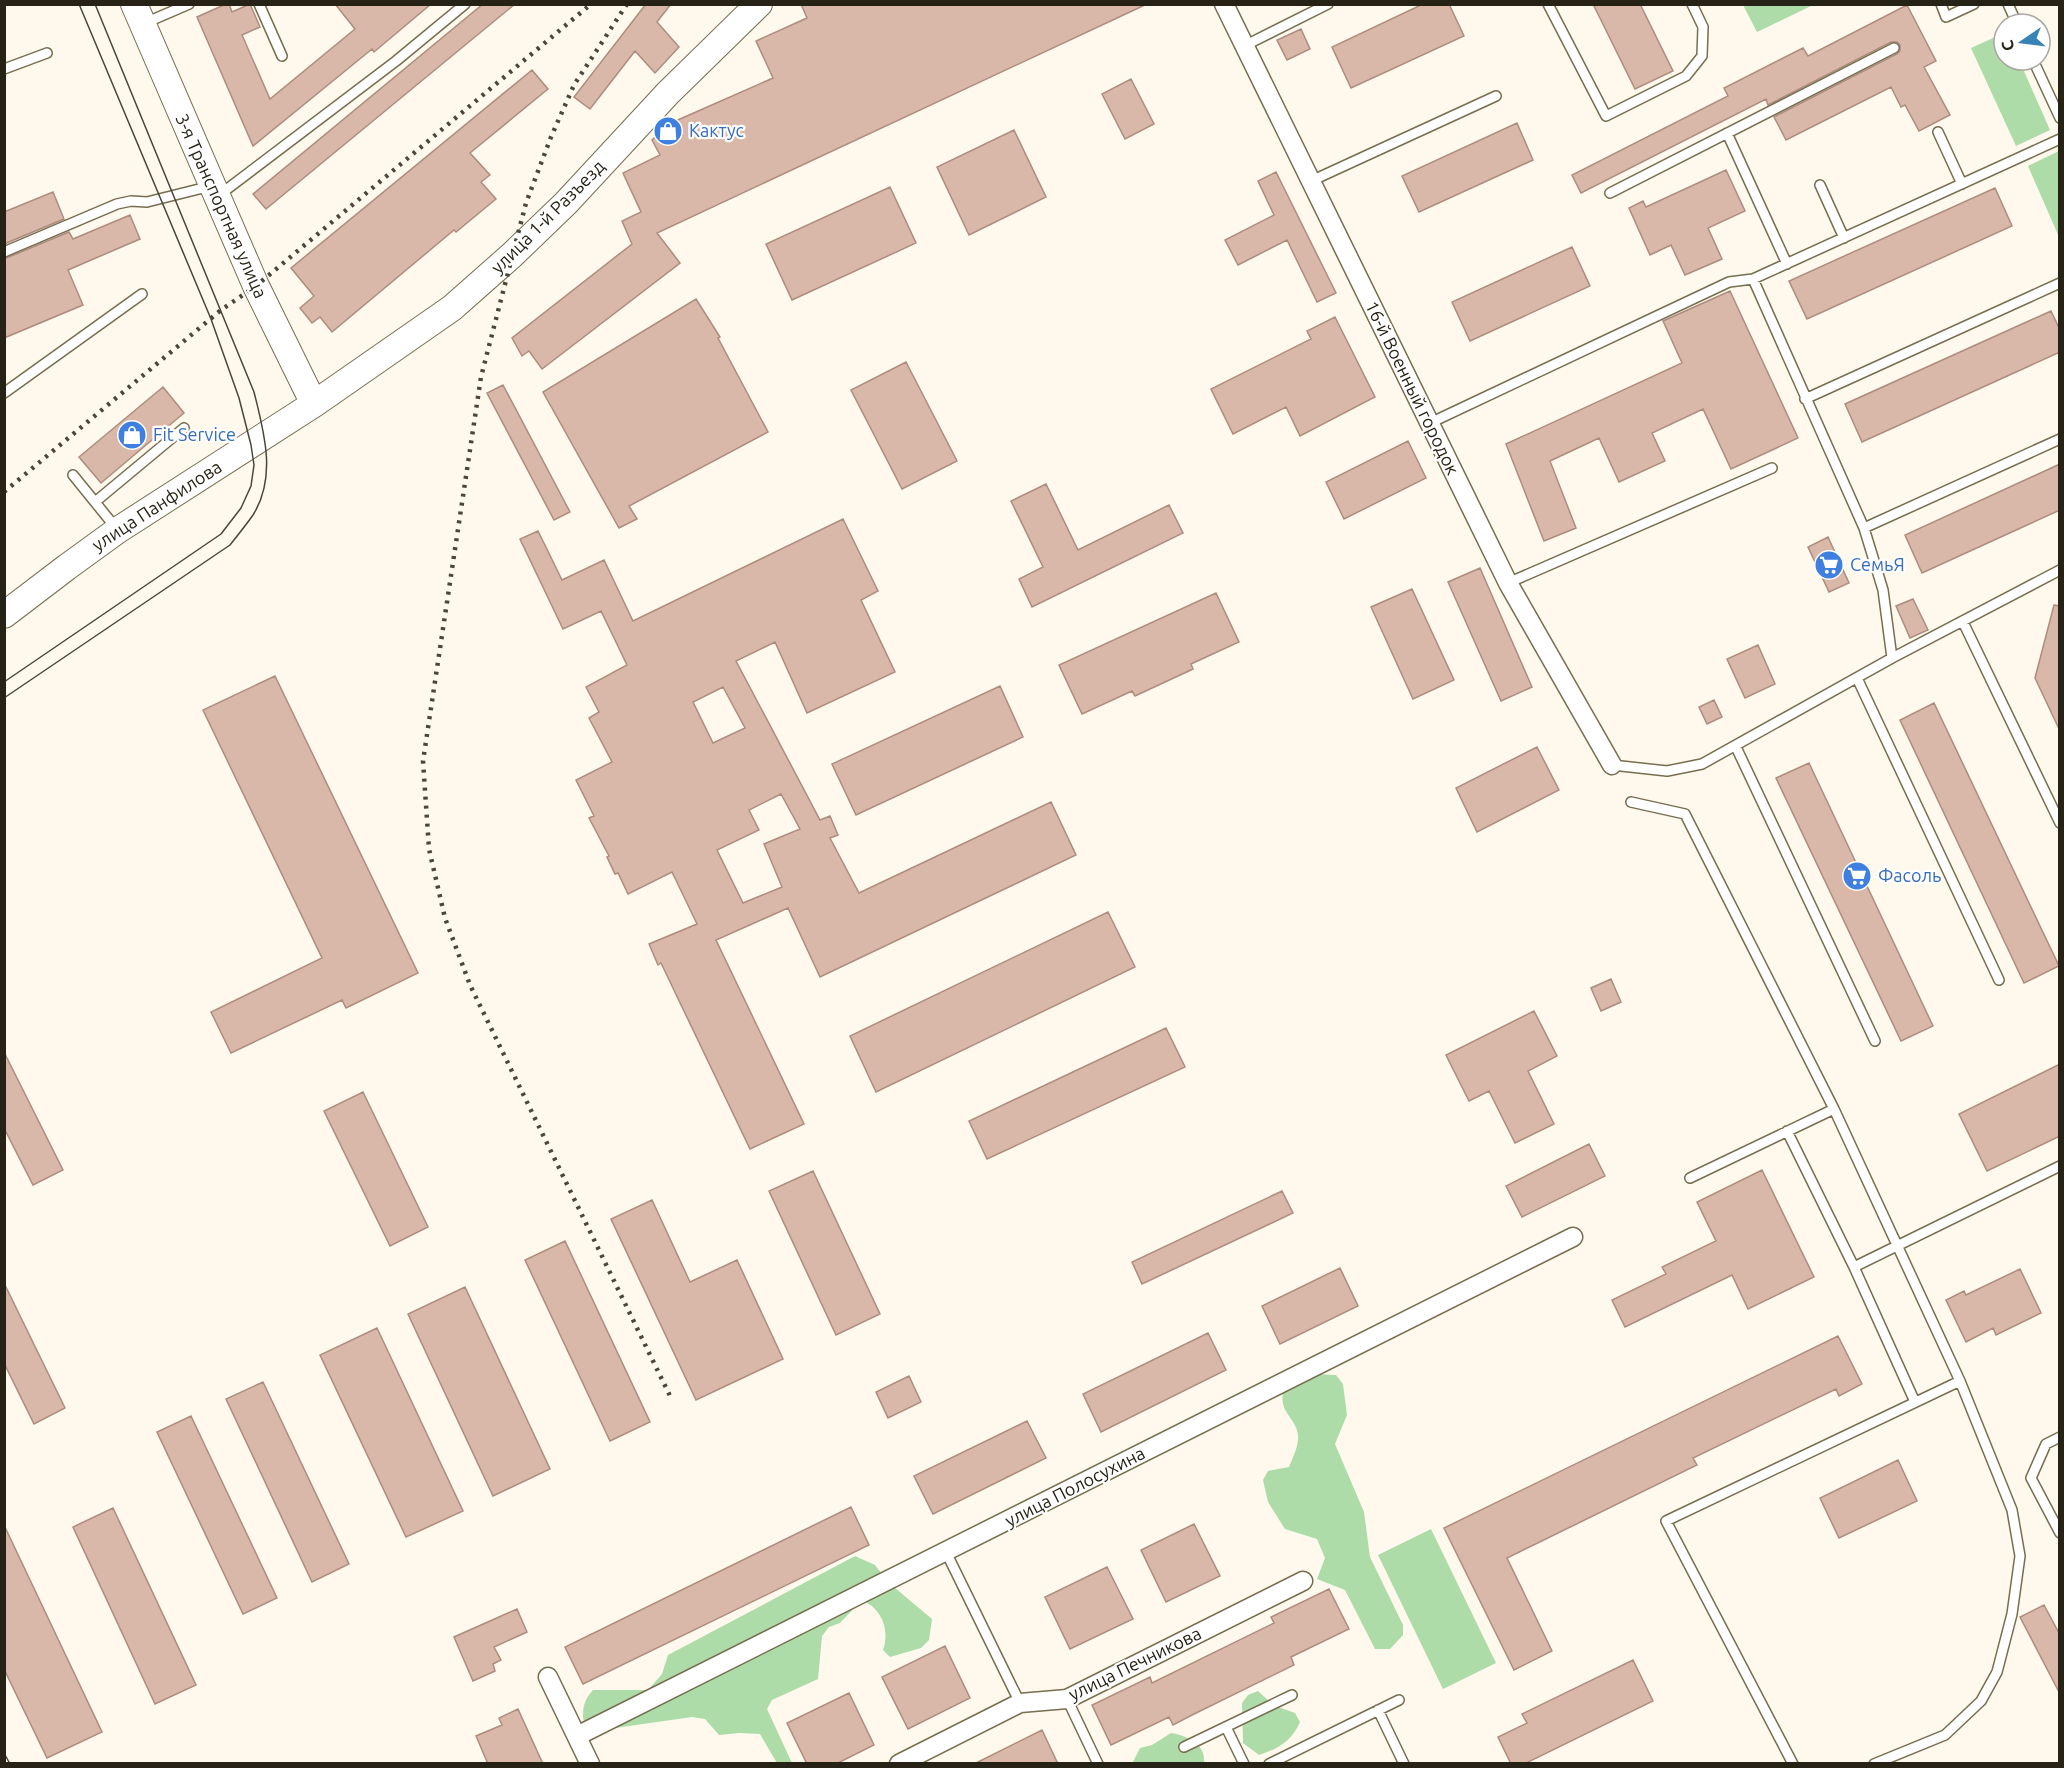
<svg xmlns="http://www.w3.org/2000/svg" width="2064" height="1768" font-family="Ubuntu,sans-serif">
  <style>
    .green { fill: #addca9 }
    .building { fill: #dab8a9; stroke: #ad8c7e; stroke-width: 1.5; fill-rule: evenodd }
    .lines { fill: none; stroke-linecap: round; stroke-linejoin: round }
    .service-casing { stroke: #776d4f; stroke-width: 12 }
    .minor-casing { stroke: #776d4f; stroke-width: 21 }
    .secondary-casing { stroke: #776d4f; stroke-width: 28 }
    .service { stroke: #fff; stroke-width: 9 }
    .minor { stroke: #fff; stroke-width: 18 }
    .secondary { stroke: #fff; stroke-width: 26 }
    .tram { stroke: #4a4639; stroke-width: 1.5 }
    .rail { stroke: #4a4639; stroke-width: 4.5; stroke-dasharray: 3 6; stroke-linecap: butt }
    .labels { text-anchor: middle; stroke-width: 4.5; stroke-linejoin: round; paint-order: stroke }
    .shop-label { font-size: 18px; fill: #366cbe; stroke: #fff; text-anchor: start }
    .street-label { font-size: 18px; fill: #262215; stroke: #fff }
  </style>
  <rect width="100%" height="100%" fill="#fef9ec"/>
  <!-- green -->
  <path class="green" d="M 1743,5 L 1813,5 L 1757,32 Z
    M 2004,33 L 2004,60 L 2019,60 L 2050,130 L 2016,146 L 1971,48 Z
    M 2059,151 L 2059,237 L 2028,166 Z
    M 1314,1374 L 1336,1375 L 1343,1384 L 1347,1415 L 1335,1444 L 1364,1512 L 1370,1557 L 1403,1625 L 1403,1635 L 1390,1649 L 1375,1649 L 1345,1590 L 1317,1579 L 1325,1558 L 1317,1539 L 1285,1529 L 1268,1502 L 1263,1480 L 1268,1471 L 1289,1467 C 1293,1457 1299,1446 1298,1435 C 1296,1418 1279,1413 1283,1392 Z
    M 1431,1529 L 1496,1663 L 1443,1689 L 1378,1555 Z
    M 855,1556 L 875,1565 L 888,1582 L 932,1619 L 929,1640 L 921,1648 L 890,1657 L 883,1650 C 890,1630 882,1609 862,1600 L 840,1623 L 829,1627 L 822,1636 L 818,1679 L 772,1700 L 767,1709 L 792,1763 L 777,1763 L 760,1734 L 739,1733 L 719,1735 L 705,1719 L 692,1717 L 594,1731 L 585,1727 C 581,1713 583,1700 593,1690 L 648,1690 L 662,1674 L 668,1655 Z
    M 1258,1691 L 1273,1705 L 1295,1713 L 1300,1722 C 1292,1741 1278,1749 1259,1755 L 1243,1743 L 1242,1703 L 1248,1695 Z
    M 1171,1733 C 1188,1736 1206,1744 1204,1763 L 1132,1764 L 1140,1748 L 1152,1745 Z"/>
  <!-- building -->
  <path class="building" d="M 226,4 L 229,4 L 232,12 L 250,4 L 260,27 L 242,35 L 270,99 L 355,29 L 335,4 L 431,4 L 374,52 L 372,49 L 253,146 L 197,17 Z
    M 483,4 L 515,4 L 266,209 L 253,194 Z
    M 646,4 L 671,4 L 657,22 L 679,47 L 655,73 L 635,51 L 590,109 L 574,97 Z
    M 801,4 L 1147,4 L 657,233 L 680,263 L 542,369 L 529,351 L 522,356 L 512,338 L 632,244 L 622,221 L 641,212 L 623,173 L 660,155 L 652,140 L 671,123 L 773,78 L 756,41 L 807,18 Z
    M 1423,4 L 1449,4 L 1464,36 L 1351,88 L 1332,47 Z
    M 1593,4 L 1640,4 L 1673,71 L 1635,89 Z
    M 1907,5 L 1936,61 L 1924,67 L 1950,115 L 1919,131 L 1905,105 L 1901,107 L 1891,87 L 1786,140 L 1774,117 L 1897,54 L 1900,51 L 1900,45 L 1897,42 L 1891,42 L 1768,105 L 1766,99 L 1581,193 L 1572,175 L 1728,96 L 1724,88 L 1803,48 L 1808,56 Z
    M 1301,29 L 1310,49 L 1287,60 L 1277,40 Z
    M 532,70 L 548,89 L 470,153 L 490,175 L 481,182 L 496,199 L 456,232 L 454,230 L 332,332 L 320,317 L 312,323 L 300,308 L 314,296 L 291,268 Z
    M 1131,79 L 1154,124 L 1125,139 L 1102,94 Z
    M 1517,123 L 1533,160 L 1419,212 L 1402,176 Z
    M 1014,130 L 1046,197 L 969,235 L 937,167 Z
    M 1726,170 L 1745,211 L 1708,228 L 1722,259 L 1685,275 L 1671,245 L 1650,255 L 1629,208 L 1643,201 L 1646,207 Z
    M 1276,172 L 1336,293 L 1317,302 L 1287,240 L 1238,265 L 1225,240 L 1274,215 L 1258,181 Z
    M 890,187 L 916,243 L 792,300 L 766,244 Z
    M 1995,188 L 2012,226 L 1807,319 L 1789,281 Z
    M 53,192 L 64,219 L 4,244 L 4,212 Z
    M 130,215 L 140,239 L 68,270 L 83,305 L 4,338 L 4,259 L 69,232 L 73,239 Z
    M 1572,247 L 1590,286 L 1470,341 L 1452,302 Z
    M 1730,291 L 1798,438 L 1731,469 L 1703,409 L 1652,433 L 1665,461 L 1619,482 L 1599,438 L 1550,461 L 1576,528 L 1544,541 L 1506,444 L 1682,363 L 1663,321 Z
    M 696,299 L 720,337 L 718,338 L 768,432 L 629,506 L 637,519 L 619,528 L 543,392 Z
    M 2051,311 L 2060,330 L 2060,352 L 1862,442 L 1845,404 Z
    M 1335,317 L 1375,397 L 1300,436 L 1286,407 L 1233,434 L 1211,389 L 1311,339 L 1307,331 Z
    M 906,362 L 957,461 L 902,489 L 851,390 Z
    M 503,385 L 570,512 L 554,520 L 487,393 Z
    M 163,387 L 184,413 L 101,483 L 79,457 Z
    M 1408,441 L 1426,478 L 1344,519 L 1326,482 Z
    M 2060,464 L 2060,510 L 1922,573 L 1905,535 Z
    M 1046,484 L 1078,550 L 1169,505 L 1183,533 L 1032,607 L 1019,579 L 1043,567 L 1011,501 Z
    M 843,519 L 878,591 L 861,600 L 895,672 L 807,713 L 775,642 L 736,661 L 820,820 L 830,816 L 838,835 L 830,838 L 859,893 L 1051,802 L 1076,855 L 820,977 L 788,908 L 716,940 L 804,1124 L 750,1149 L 661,963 L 658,965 L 649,944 L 697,924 L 672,872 L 628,894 L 618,873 L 615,874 L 607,857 L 609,856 L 589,818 L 594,816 L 576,780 L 612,762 L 589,718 L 599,712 L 586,687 L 627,665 L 601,611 L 563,629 L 520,539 L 538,531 L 562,580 L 604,560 L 633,621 ZM 723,687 L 745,728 L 713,743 L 693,702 ZM 781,794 L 800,829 L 764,844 L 782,887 L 743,903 L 717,850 L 759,830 L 749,810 Z
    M 1828,537 L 1849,583 L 1829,592 L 1808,547 Z
    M 1480,568 L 1532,687 L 1501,701 L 1448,582 Z
    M 1412,589 L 1454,680 L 1413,699 L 1371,607 Z
    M 1216,593 L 1239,642 L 1191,664 L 1193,669 L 1135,696 L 1132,691 L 1082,714 L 1059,665 Z
    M 1913,599 L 1928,630 L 1910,638 L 1896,606 Z
    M 2054,605 L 2060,606 L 2060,731 L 2035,678 Z
    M 1758,645 L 1775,684 L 1745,698 L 1727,659 Z
    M 275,676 L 418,973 L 346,1008 L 342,1000 L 231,1053 L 211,1012 L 322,958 L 203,710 Z
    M 1000,686 L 1023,737 L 856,815 L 832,764 Z
    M 1714,700 L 1722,717 L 1707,724 L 1699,707 Z
    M 1934,703 L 2059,966 L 2024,983 L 1900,720 Z
    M 1537,747 L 1559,790 L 1477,832 L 1456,788 Z
    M 1809,763 L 1933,1026 L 1901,1041 L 1776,778 Z
    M 1108,912 L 1135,967 L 876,1092 L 850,1036 Z
    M 1611,979 L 1621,1002 L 1601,1011 L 1591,988 Z
    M 1534,1011 L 1557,1056 L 1528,1071 L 1554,1124 L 1515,1143 L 1489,1091 L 1469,1101 L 1446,1055 Z
    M 1166,1028 L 1185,1067 L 987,1159 L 969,1121 Z
    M 4,1052 L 63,1170 L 33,1185 L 4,1128 Z
    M 2060,1064 L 2060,1136 L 1987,1171 L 1959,1114 Z
    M 363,1092 L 428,1227 L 390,1246 L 324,1111 Z
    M 1589,1144 L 1605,1176 L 1522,1217 L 1506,1186 Z
    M 1762,1170 L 1814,1277 L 1748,1309 L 1732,1275 L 1625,1327 L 1612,1300 L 1666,1274 L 1662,1267 L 1716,1241 L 1697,1202 Z
    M 813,1171 L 880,1314 L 836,1335 L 769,1191 Z
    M 1282,1191 L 1293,1213 L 1142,1284 L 1132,1262 Z
    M 652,1200 L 690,1282 L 737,1260 L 783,1359 L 696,1400 L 611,1219 Z
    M 565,1241 L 650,1422 L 610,1441 L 525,1260 Z
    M 1340,1268 L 1358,1306 L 1280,1344 L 1262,1306 Z
    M 2020,1269 L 2041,1313 L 1996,1335 L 1993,1328 L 1966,1342 L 1946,1300 L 1964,1291 L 1966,1295 Z
    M 4,1283 L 65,1408 L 34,1424 L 4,1363 Z
    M 465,1287 L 550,1469 L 493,1496 L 408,1314 Z
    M 377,1328 L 463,1511 L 406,1537 L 320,1355 Z
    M 1208,1333 L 1226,1370 L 1101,1432 L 1083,1394 Z
    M 1838,1336 L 1862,1384 L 1839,1396 L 1836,1389 L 1693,1458 L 1697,1465 L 1507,1558 L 1552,1651 L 1514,1670 L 1444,1528 Z
    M 909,1376 L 921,1402 L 888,1418 L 876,1392 Z
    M 263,1382 L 349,1564 L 312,1582 L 226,1399 Z
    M 191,1416 L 277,1598 L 243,1614 L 157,1432 Z
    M 1027,1421 L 1046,1458 L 933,1514 L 914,1476 Z
    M 1898,1460 L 1917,1501 L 1839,1538 L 1820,1498 Z
    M 851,1507 L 869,1545 L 583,1684 L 565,1647 Z
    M 113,1508 L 196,1685 L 155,1704 L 73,1527 Z
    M 1194,1524 L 1220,1576 L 1166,1602 L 1141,1550 Z
    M 4,1525 L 102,1732 L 47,1758 L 4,1669 Z
    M 1107,1567 L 1133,1619 L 1070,1649 L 1045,1597 Z
    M 1329,1589 L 1349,1629 L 1291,1657 L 1294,1665 L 1192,1715 L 1173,1725 L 1169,1717 L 1111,1745 L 1092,1705 L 1150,1677 L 1152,1683 L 1274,1623 L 1271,1617 Z
    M 2044,1605 L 2060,1635 L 2060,1694 L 2020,1617 Z
    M 517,1609 L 527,1632 L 494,1647 L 501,1660 L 493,1664 L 495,1671 L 473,1681 L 454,1637 Z
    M 945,1646 L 970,1698 L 908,1729 L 882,1677 Z
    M 1633,1660 L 1653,1701 L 1524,1764 L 1511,1764 L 1498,1737 L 1527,1723 L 1522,1714 Z
    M 849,1693 L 874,1745 L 836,1764 L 807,1764 L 787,1723 Z
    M 518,1709 L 543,1764 L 488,1764 L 476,1736 L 502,1725 L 499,1718 Z
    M 1042,1730 L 1058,1764 L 974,1764 Z"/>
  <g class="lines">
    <!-- service casing -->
    <g class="service-casing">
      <path id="service" d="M 259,4 L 282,56
        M 1548,4 L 1606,116 L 1686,76 L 1702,56 L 1703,27 L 1692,4
        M 1941,4 L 1946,17 L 1974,4
        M 2008,4 L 2017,24
        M 145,23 L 189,4
        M 1244,46 L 1328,4
        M 2033,60 L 2060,118
        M 4,69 L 47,53
        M 1938,132 L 1962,184
        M 1727,133 L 1787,264
        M 1311,181 L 1496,96
        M 1820,185 L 1844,238
        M 1610,193 L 1894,48
        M 218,196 L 396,61 L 465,4
        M 4,252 L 117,204 L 131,201 L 147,202 L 211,186
        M 1753,279 L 1864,528 L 1883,590 L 1892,658
        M 4,393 L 142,294
        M 1805,399 L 2060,283
        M 1430,423 L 1729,282 L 1753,279 L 2060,139
        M 73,475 L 116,528
        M 95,502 L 184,428
        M 1864,528 L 2060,439
        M 1508,583 L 1772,468
        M 1963,622 L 2060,823
        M 1857,678 L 1999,980
        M 1736,747 L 1875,1041
        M 1612,765 L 1667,771 L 1702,764 L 1892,658 L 2060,570
        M 1631,802 L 1685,814 L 1834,1109 L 1960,1381 L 2012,1510 L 2020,1556 L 2012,1614 L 1997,1672 L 1981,1701 L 1945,1735 L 1874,1764
        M 1787,1131 L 1854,1267 L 1915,1402
        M 1690,1178 L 1834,1109
        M 1854,1267 L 2060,1166
        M 2060,1437 L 2046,1444 L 2031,1478 L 2060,1533
        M 946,1552 L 1020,1703
        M 1067,1699 L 1098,1764
        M 1378,1710 L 1404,1764
        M 1226,1727 L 1244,1764
        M 1184,1747 L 1292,1695
        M 1269,1764 L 1399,1700
        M 1793,1764 L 1666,1521 L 1960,1381"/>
    </g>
    <!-- minor casing -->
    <g class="minor-casing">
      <path id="minor" d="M 1224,4 L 1508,583 L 1612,765
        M 548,1677 L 590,1764
        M 577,1736 L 1573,1237
        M 899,1764 L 1020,1703 L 1067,1699 L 1303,1581"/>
    </g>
    <!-- secondary casing -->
    <g class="secondary-casing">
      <path id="secondary" d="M 134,4 L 256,286 L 314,404
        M 4,615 L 67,567 L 118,530 L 314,404 L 452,308 L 512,255 L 566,203 L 668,93 L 759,4"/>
    </g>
    <!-- service -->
    <use href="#service" class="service"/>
    <!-- minor -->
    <use href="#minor" class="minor"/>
    <!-- secondary -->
    <use href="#secondary" class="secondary"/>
    <!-- tram -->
    <path class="tram" d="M 4,682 L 221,534 L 241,508 L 251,486 L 254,465 L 251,445 L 239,398 L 211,319 L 79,4
      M 4,698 L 230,545 C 238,535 246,525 253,515 C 277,477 264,432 254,392 L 95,4
      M 4,1753 L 10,1764"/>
    <!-- rail -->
    <path class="rail" d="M 627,4 L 574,85 L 551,137 L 526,203 L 481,377 L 423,761 L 429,849 L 445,918 L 470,985 L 672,1400
      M 4,492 L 221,310 L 256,286 L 591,4"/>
  </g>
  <!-- icons -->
  <defs>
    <g id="shop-disc" transform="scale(1.5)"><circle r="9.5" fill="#3f7fe0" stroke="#fff"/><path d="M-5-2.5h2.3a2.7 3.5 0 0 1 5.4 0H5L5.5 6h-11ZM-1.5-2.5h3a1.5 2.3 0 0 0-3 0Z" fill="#fff"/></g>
    <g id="supermarket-disc" transform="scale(1.5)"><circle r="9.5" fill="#3f7fe0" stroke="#fff"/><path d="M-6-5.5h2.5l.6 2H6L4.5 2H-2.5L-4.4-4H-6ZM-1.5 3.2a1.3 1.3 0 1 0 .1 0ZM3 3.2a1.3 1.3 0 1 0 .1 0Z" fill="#fff"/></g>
  </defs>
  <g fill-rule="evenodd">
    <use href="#shop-disc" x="668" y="131"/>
    <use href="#shop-disc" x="132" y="435"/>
    <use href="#supermarket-disc" x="1829" y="565"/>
    <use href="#supermarket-disc" x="1857" y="876"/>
  </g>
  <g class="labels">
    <!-- shop labels -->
    <g class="shop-label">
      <text x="689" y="137">Кактус</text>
      <text x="153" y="441">Fit Service</text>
      <text x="1850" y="571">СемьЯ</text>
      <text x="1878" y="882">Фасоль</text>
    </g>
    <!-- street labels -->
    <g class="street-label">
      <text transform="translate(221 206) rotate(66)" y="6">3-я Транспортная улица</text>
      <text transform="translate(548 217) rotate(-45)" y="6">улица 1-й Разъезд</text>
      <text transform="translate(1412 388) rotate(64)" y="6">16-й Военный городок</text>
      <text transform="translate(157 506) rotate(-33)" y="6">улица Панфилова</text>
      <text transform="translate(1075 1487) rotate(-27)" y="6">улица Полосухина</text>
      <text transform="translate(1135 1664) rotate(-26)" y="6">улица Печникова</text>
    </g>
  </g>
  <!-- border -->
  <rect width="2064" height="1768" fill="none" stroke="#262215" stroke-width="12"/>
  <!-- north arrow -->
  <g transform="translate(2022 42) rotate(256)"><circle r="28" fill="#ffffff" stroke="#a8a7a1" stroke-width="1.5"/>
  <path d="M0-4.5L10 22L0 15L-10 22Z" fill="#3783b6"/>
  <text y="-9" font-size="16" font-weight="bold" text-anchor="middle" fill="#262215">С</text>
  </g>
</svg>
